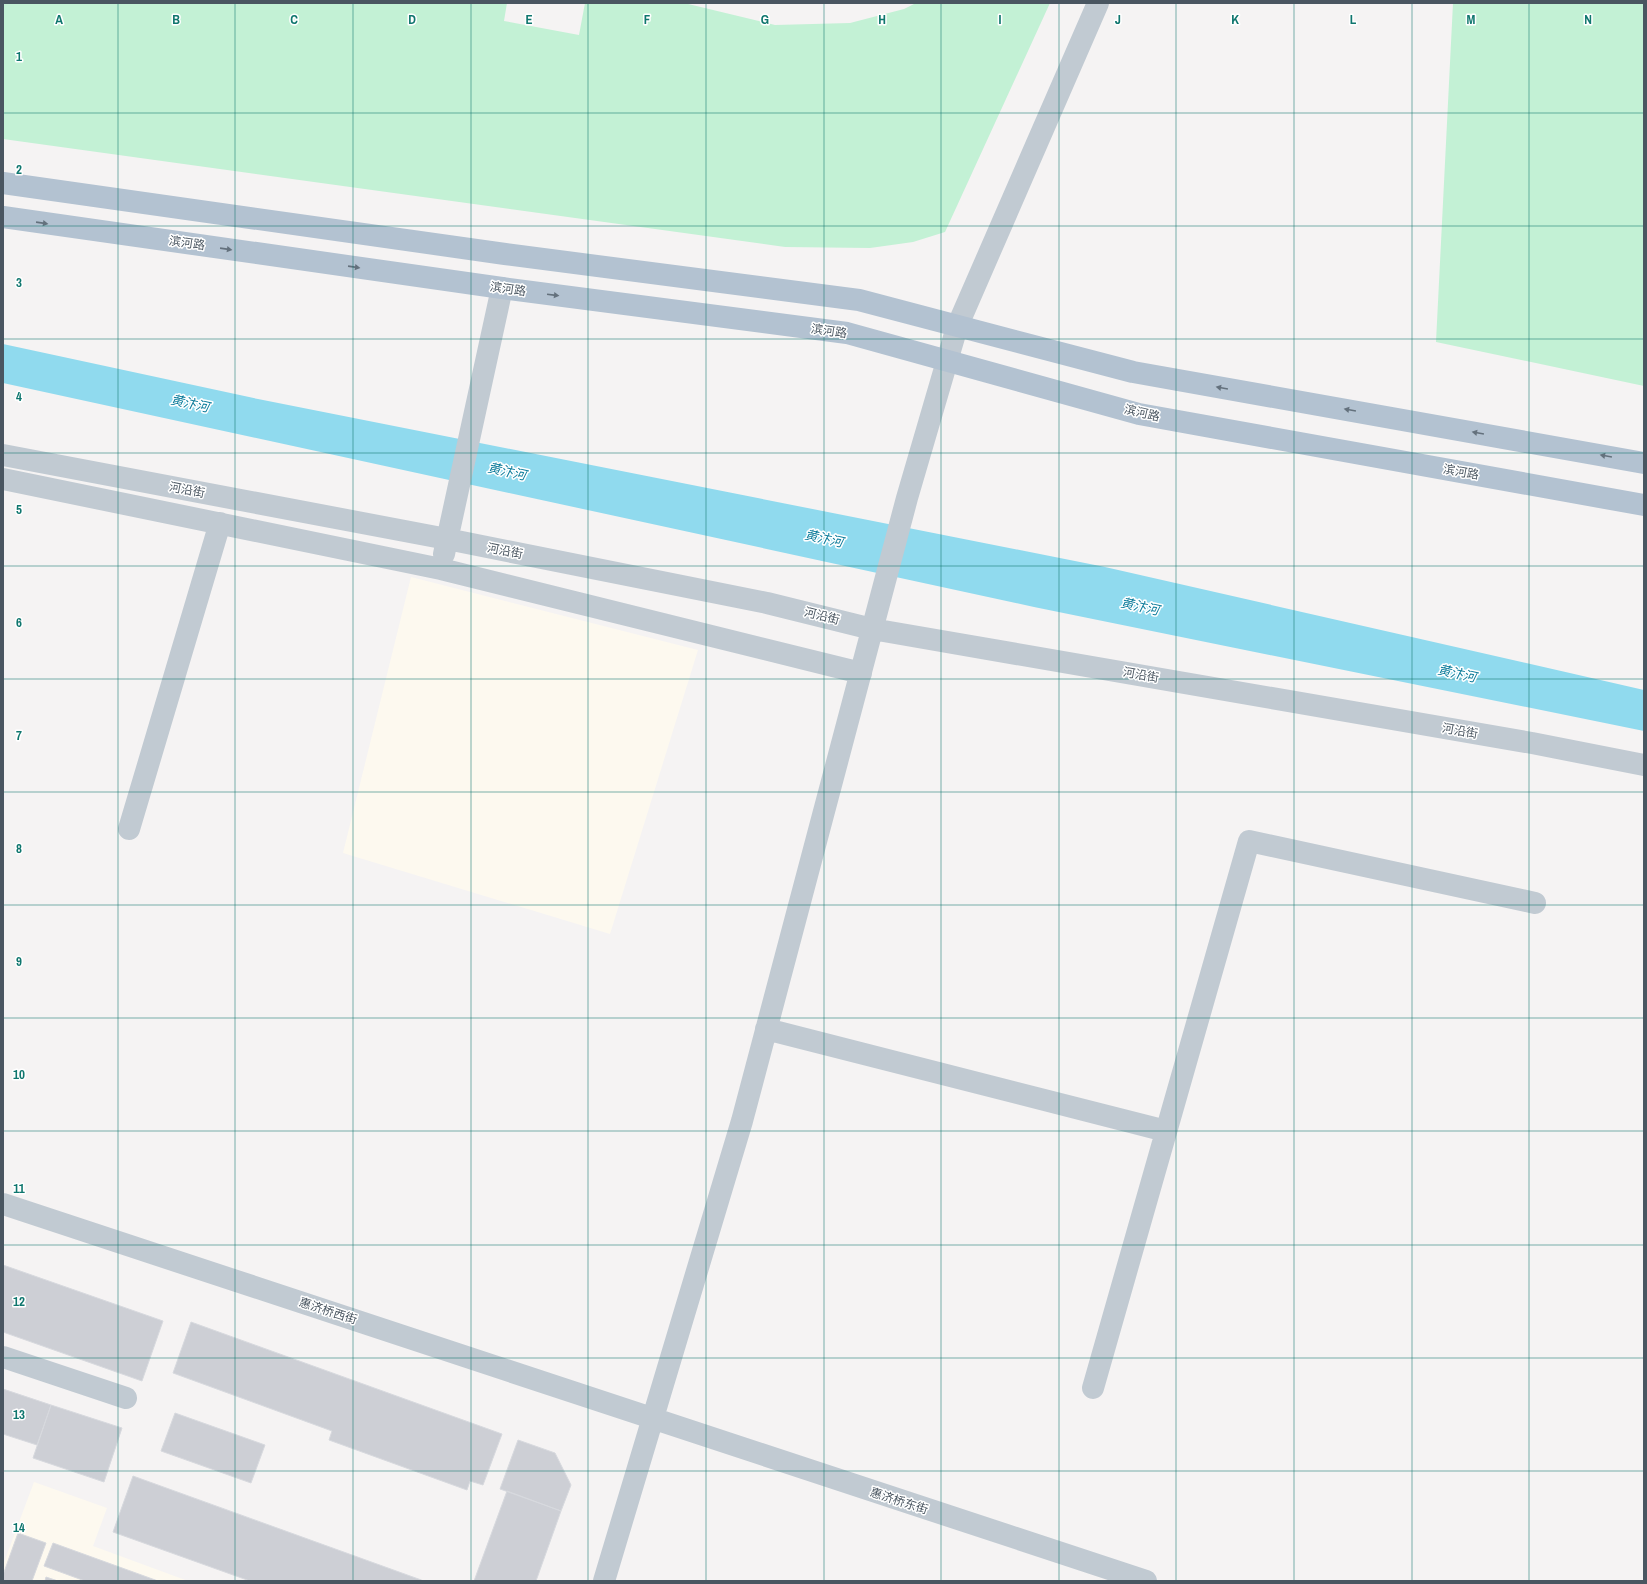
<svg xmlns="http://www.w3.org/2000/svg" width="1647" height="1584" font-family="'Archivo Narrow','Noto Sans SC',sans-serif">
  <style>
    .commercial { fill: #fdf9ef }
    .green { fill: #c3f1d5 }
    .water { fill: #90daee }
    .building { fill: #cdcfd5; stroke: #d7d9de }
    .lines { fill: none; stroke-linecap: round; stroke-linejoin: round }
    .minor { stroke: #c1cad2; stroke-width: 22 }
    .major { stroke: #b3c2d1; stroke-width: 22 }
    .oneway { fill: #64717d }
    .grid { fill: none; stroke: #0f766e; stroke-width: 1; stroke-opacity: 0.55 }
    .labels { text-anchor: middle; stroke-width: 3; stroke-linejoin: round; paint-order: stroke }
    .street-label { font-size: 12px; fill: #4a5661; stroke: #fff }
    .water-label { font-size: 13px; font-style: italic; fill: #0c7c9b; stroke: #fff }
    .grid-label { font-size: 13px; text-anchor: middle; font-weight: bold; fill: #0f766e; stroke: #fff; stroke-width: 3; stroke-linejoin: round; paint-order: stroke }
  </style>
  <rect width="100%" height="100%" fill="#f5f3f3"/>
  <!-- commercial -->
  <path class="commercial" d="M 411,577 L 698,650 L 610,934 L 343,853 Z
    M 34,1482 L 107,1508 L 93,1546 L 188,1581 L 3,1581 L 3,1565 Z"/>
  <!-- green -->
  <path class="green" d="M 3,3 L 507,3 L 504,21 L 579,35 L 585,3 L 684,3 L 775,25 L 850,23 L 904,9 L 916,3 L 1050,3 L 945,232 L 913,242 L 870,248 L 785,247 L 3,139 Z
    M 1453,3 L 1644,3 L 1644,386 L 1436,342 Z"/>
  <!-- water -->
  <path class="water" d="M 3,344 L 258,399 L 1105,567 L 1644,690 L 1644,731 L 1034,607 L 3,383 Z"/>
  <!-- building -->
  <path class="building" d="M 3,1265 L 163,1321 L 142,1381 L 3,1332 Z
    M 191,1322 L 502,1434 L 483,1485 L 470,1481 L 467,1490 L 329,1440 L 332,1431 L 173,1373 Z
    M 3,1389 L 51,1405 L 37,1445 L 3,1434 Z
    M 51,1405 L 122,1428 L 104,1482 L 33,1458 Z
    M 175,1413 L 265,1445 L 251,1483 L 161,1451 Z
    M 518,1440 L 555,1453 L 571,1485 L 561,1511 L 500,1489 Z
    M 133,1476 L 424,1581 L 250,1581 L 113,1532 Z
    M 507,1491 L 561,1511 L 536,1581 L 474,1581 Z
    M 18,1533 L 46,1543 L 32,1581 L 3,1581 L 3,1575 Z
    M 53,1543 L 158,1581 L 85,1581 L 44,1566 Z
    M 46,1577 L 58,1581 L 45,1581 Z"/>
  <g class="lines">
    <!-- minor -->
    <path class="minor" d="M 3,455 L 447,539 L 767,603 L 872,629 L 1532,743 L 1644,765
      M 3,479 L 441,569 L 861,673
      M 444,554 L 502,288
      M 129,829 L 220,523
      M 766,1029 L 1166,1131
      M 3,1204 C 384,1331 765,1457 1146,1581
      M 3,1357 L 126,1398
      M 1093,1388 L 1249,841 L 1535,903
      M 604,1581 L 742,1121 L 907,498 L 957,327 L 1098,3"/>
    <!-- major -->
    <path class="major" d="M 3,183 L 505,254 L 859,300 L 1133,372 L 1644,463
      M 3,217 L 502,288 L 847,333 L 1139,414 L 1644,505"/>
  </g>
  <!-- one-way arrows -->
  <defs><path id="oneway-solid" d="M-6-.8H1V-3.2L6.5 0L1 3.2V.8H-6Z"/></defs>
  <g class="oneway">
    <use href="#oneway-solid" transform="translate(42 223) rotate(8)"/>
    <use href="#oneway-solid" transform="translate(226 249) rotate(8)"/>
    <use href="#oneway-solid" transform="translate(354 267) rotate(8)"/>
    <use href="#oneway-solid" transform="translate(553 295) rotate(7)"/>
    <use href="#oneway-solid" transform="translate(1222 388) rotate(-170)"/>
    <use href="#oneway-solid" transform="translate(1350 410) rotate(-170)"/>
    <use href="#oneway-solid" transform="translate(1478 433) rotate(-170)"/>
    <use href="#oneway-solid" transform="translate(1606 456) rotate(-170)"/>
  </g>
  <!-- grid -->
  <path class="grid" d="M 118,3 L 118,1581M 235,3 L 235,1581M 353,3 L 353,1581M 471,3 L 471,1581M 588,3 L 588,1581M 706,3 L 706,1581M 824,3 L 824,1581M 941,3 L 941,1581M 1059,3 L 1059,1581M 1176,3 L 1176,1581M 1294,3 L 1294,1581M 1412,3 L 1412,1581M 1529,3 L 1529,1581M 3,113 L 1644,113M 3,226 L 1644,226M 3,339 L 1644,339M 3,453 L 1644,453M 3,566 L 1644,566M 3,679 L 1644,679M 3,792 L 1644,792M 3,905 L 1644,905M 3,1018 L 1644,1018M 3,1131 L 1644,1131M 3,1245 L 1644,1245M 3,1358 L 1644,1358M 3,1471 L 1644,1471"/>
  <g class="labels">
    <!-- street labels -->
    <g class="street-label">
      <text transform="translate(187 243) rotate(8)" y="4">滨河路</text>
      <text transform="translate(508 289) rotate(8)" y="4">滨河路</text>
      <text transform="translate(829 331) rotate(8)" y="4">滨河路</text>
      <text transform="translate(1142 413) rotate(13)" y="4">滨河路</text>
      <text transform="translate(1461 472) rotate(10)" y="4">滨河路</text>
      <text transform="translate(187 490) rotate(11)" y="4">河沿街</text>
      <text transform="translate(505 551) rotate(11)" y="4">河沿街</text>
      <text transform="translate(822 616) rotate(14)" y="4">河沿街</text>
      <text transform="translate(1141 675) rotate(10)" y="4">河沿街</text>
      <text transform="translate(1460 731) rotate(10)" y="4">河沿街</text>
      <text transform="translate(328 1311) rotate(18)" y="4">惠济桥西街</text>
      <text transform="translate(899 1501) rotate(18)" y="4">惠济桥东街</text>
    </g>
    <!-- water labels -->
    <g class="water-label">
      <text transform="translate(190 403) rotate(12)" y="5">黄汴河</text>
      <text transform="translate(507 471) rotate(12)" y="5">黄汴河</text>
      <text transform="translate(824 538) rotate(12)" y="5">黄汴河</text>
      <text transform="translate(1140 606) rotate(12)" y="5">黄汴河</text>
      <text transform="translate(1457 673) rotate(12)" y="5">黄汴河</text>
    </g>
  </g>
  <g class="grid-label">
    <text x="59" y="24">A</text>
    <text x="176" y="24">B</text>
    <text x="294" y="24">C</text>
    <text x="412" y="24">D</text>
    <text x="529" y="24">E</text>
    <text x="647" y="24">F</text>
    <text x="765" y="24">G</text>
    <text x="882" y="24">H</text>
    <text x="1000" y="24">I</text>
    <text x="1118" y="24">J</text>
    <text x="1235" y="24">K</text>
    <text x="1353" y="24">L</text>
    <text x="1471" y="24">M</text>
    <text x="1588" y="24">N</text>
    <text x="19" y="61">1</text>
    <text x="19" y="174">2</text>
    <text x="19" y="287">3</text>
    <text x="19" y="401">4</text>
    <text x="19" y="514">5</text>
    <text x="19" y="627">6</text>
    <text x="19" y="740">7</text>
    <text x="19" y="853">8</text>
    <text x="19" y="966">9</text>
    <text x="19" y="1079">10</text>
    <text x="19" y="1193">11</text>
    <text x="19" y="1306">12</text>
    <text x="19" y="1419">13</text>
    <text x="19" y="1532">14</text>
  </g>
  <!-- border -->
  <rect width="1647" height="1584" fill="none" stroke="#4a5661" stroke-width="8"/>
</svg>
